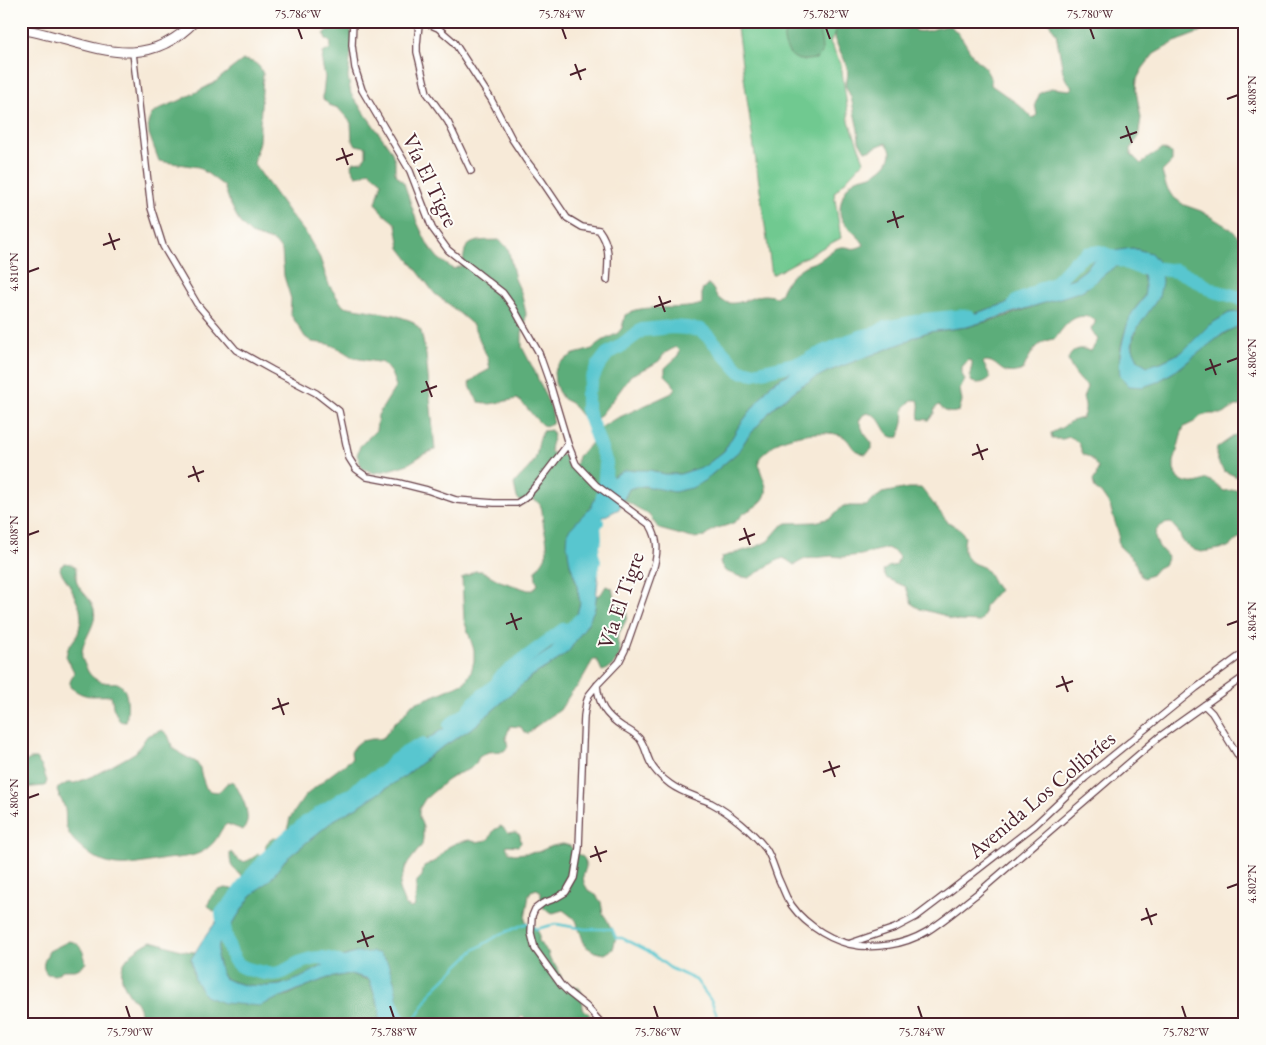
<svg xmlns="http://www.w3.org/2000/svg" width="1266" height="1045" font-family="'EB Garamond',serif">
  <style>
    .green { fill: #6fc990; stroke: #5c745e }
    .forest { fill: #5bad7a; stroke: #526652 }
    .water { fill: #59c6cf; stroke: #52727d }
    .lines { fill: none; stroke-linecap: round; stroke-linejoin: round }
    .stream { stroke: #59c6cf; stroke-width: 2.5 }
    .river { stroke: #59c6cf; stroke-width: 14 }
    .street-casing { stroke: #643d45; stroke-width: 8 }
    .secondary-casing { stroke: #643d45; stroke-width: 11 }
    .street { stroke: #fff; stroke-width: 5.5 }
    .secondary { stroke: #fff; stroke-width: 9 }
    .ticks { fill: none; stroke: #4a1f2b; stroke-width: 2 }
    .labels { text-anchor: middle; stroke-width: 4; stroke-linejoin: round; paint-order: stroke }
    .street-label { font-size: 22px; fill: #4a1f2b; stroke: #fdfcf7 }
    .neatline { fill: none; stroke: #4a1f2b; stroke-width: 2 }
    .ticks-label { font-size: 12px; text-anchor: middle; fill: #4a1f2b }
  </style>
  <rect width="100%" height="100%" fill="#fdfcf7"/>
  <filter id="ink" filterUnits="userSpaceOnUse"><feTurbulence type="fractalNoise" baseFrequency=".02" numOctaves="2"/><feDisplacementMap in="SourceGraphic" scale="10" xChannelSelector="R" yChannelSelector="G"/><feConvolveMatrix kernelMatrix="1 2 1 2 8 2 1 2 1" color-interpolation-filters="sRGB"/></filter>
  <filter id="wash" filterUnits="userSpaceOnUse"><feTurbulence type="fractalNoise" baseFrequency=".0096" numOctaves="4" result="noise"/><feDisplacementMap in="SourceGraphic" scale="20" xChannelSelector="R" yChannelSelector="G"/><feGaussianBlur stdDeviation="1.12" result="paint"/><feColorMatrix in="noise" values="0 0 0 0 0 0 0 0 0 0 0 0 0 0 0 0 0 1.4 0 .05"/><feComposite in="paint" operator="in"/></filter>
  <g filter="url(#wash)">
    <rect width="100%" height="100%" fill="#f7ead8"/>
    <!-- green -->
    <path class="green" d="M 736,21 L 836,21 L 837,29 L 830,42 L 841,64 L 849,121 L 864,161 L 834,193 L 841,238 L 772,275 Z"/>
    <!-- forest -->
    <path class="forest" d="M 336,21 L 355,21 L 352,23 L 350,28 L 353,36 L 348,77 L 351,94 L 391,150 L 395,161 L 395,173 L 404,183 L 417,222 L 428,245 L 438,258 L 453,269 L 462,266 C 463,261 464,255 465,250 C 470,238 489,241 499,240 L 508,248 L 515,279 L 521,292 L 526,313 L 525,326 L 522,333 L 522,347 L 535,372 L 551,409 L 553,417 L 552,424 L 545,427 C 535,421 528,406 517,399 L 490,404 L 479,402 L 474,395 L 469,383 L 479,375 L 490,369 L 488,359 L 473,325 L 447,303 L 435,294 L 400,248 L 396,224 L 381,212 L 376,203 L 382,182 L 369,171 L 362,175 L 356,176 L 351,167 L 354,162 L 362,161 L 366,156 L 366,147 L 356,145 L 352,140 L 351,123 L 347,118 L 338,108 L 329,105 L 323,99 L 323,93 L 325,77 L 322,63 L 323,53 L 330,49 L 331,43 L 326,39 L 324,34 L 327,31 L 334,28 Z
      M 796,21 L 815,21 C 820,30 822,42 822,53 L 816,59 C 811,59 805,61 800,60 C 795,59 790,55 788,51 C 780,38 784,28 796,21 Z
      M 838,21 L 917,21 L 914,26 L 915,31 C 931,33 936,26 951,26 L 962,38 L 975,59 L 984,66 L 991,79 L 991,85 L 1018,104 L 1033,118 L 1037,115 L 1035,104 L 1040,93 L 1051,88 L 1070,90 L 1072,87 L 1066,80 L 1063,72 L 1056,33 L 1052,28 L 1048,21 L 1213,21 L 1201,32 L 1177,41 L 1154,54 L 1143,68 L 1137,79 L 1136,91 L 1141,118 L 1138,138 L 1131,148 L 1131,154 L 1141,164 L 1148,158 L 1162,149 L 1172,153 L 1172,162 L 1162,172 L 1166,186 L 1172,196 L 1184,205 L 1201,211 L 1231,229 L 1238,236 L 1245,253 L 1245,311 L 1229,313 L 1209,325 L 1182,352 L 1161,362 L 1147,366 C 1144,364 1140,362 1138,359 C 1122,339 1147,313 1159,297 L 1151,253 L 1132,248 L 1092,261 L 1085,270 L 1074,278 L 1054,284 L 1030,296 L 976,313 L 877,333 L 849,341 L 808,361 L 771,384 L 739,426 L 724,451 L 705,466 L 680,474 L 664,474 L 650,470 L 598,493 L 591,507 L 580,518 L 570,564 L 576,581 L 580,603 L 577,614 L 551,649 L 497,684 L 466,714 L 406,753 L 388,770 L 318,815 L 296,831 L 274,850 L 266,851 C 263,840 275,837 284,836 L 287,830 L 290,818 L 305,796 L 329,776 L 352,759 L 351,752 L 355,746 L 361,741 L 372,739 L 379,739 L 384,737 L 394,723 L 401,718 L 412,704 L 436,695 L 465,682 L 471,672 L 474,661 L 474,650 L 464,620 L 462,578 L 475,571 L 482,571 L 500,581 L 528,590 L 533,590 L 538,584 C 531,568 541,568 546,555 C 549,544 545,534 543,523 C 542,518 543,512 541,507 C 540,503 536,501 533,499 L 524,504 L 517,498 L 514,484 C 520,475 530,469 535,459 C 539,449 537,441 543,431 L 551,430 L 554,435 C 553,441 548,448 552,453 L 560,454 L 566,457 L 566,462 L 569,467 L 571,468 L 576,464 L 578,456 L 593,442 L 599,429 L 611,421 L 672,393 L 675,388 L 672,382 L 665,375 L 665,368 L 678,356 L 680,351 L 676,347 L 665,353 L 659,361 L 649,367 L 631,375 L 616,396 L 598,418 L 583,417 L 571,403 L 563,399 L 558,391 L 555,383 L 554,372 L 559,363 L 574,354 L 582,352 L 592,349 L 602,341 L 618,333 L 622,328 L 625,315 C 628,314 632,311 635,310 C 657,305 681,311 702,304 L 702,290 L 708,284 C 715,288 715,298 723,301 C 736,308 751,296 764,295 C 768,295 772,296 776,297 L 781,293 C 784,282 796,270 807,265 C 812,263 817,262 821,259 C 827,255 833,248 841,247 C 853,246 850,252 864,245 C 858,232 840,227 840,211 C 840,201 845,187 853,181 C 858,177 866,177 871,175 C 880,171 890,164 891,153 C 891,149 888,146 886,143 C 878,145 873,150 865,151 L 859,141 L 858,130 L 851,97 L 845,85 C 854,65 838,55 835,37 C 835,32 837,26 838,21 Z
      M 243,60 C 253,61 259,63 263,74 L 259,141 L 254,164 L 290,214 L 307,235 L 320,258 L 329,285 L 343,306 L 395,315 L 412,321 L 421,331 L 426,355 L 435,450 L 424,454 L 408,464 L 385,471 L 374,473 L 362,468 L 357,455 L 360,446 L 376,430 L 378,415 L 396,386 L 391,373 L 383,363 L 354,358 L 338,348 L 328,344 L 312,342 L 305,337 L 297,324 L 290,314 L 291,299 L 284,276 L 282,251 L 275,242 L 251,234 L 240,223 L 230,203 L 224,186 L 208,174 L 198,167 L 159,161 L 149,134 L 148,123 L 151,115 L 161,108 L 179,101 L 214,83 L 231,69 Z
      M 1126,263 L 1137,263 C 1143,273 1149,289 1142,300 C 1138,305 1133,310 1131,316 C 1123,333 1116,359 1121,377 L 1143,387 C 1156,382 1167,377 1178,369 C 1200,353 1219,333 1245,323 L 1245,407 L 1242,406 L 1235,406 L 1224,414 L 1209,414 L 1201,416 L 1196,421 L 1184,427 L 1182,432 L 1174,462 L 1174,470 L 1178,479 C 1191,485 1195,484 1207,479 L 1216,484 L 1224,491 L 1242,489 L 1243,483 L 1237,477 L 1224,471 L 1219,464 L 1216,455 L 1217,448 L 1245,428 L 1245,534 L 1228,547 L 1220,549 L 1201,552 L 1194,550 L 1183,542 L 1178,531 L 1171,523 C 1160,523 1151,532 1157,543 C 1159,548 1165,553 1168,557 L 1164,565 L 1156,569 L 1151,575 L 1144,578 L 1140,575 L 1134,560 L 1119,546 L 1118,539 L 1119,535 L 1110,506 L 1101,493 L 1095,489 L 1093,481 L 1096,476 L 1098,468 L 1092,459 L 1083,454 L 1079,444 L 1074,439 L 1069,437 L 1063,439 L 1052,439 L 1051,433 L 1063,427 L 1069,422 L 1082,418 C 1086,411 1086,405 1083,398 L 1086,390 L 1087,386 C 1079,380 1071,369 1068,360 C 1070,353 1076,348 1083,349 C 1086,349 1089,351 1091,351 L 1098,340 L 1091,329 L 1095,323 L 1095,320 C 1076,309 1065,325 1055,339 C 1037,340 1029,356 1023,370 C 999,379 1001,361 985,361 L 983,363 C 986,368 989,372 990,378 C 984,383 980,384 972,382 C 967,374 973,369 972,361 L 968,360 L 962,367 L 962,374 L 965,380 L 960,389 L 962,401 L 959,411 C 950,414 945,413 939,405 L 935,408 L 934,413 L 929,420 L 919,419 C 917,410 921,408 918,400 L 912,400 L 904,408 L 903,423 L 899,437 C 885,440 884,423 875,416 C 872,414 869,414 867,413 L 863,415 L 859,421 L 864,433 L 872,443 L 872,449 L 866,454 C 864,454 861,453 859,452 C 850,449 851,439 840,435 C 824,430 795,434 780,441 C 775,443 772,447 768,450 C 764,454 759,456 759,462 C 759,476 773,488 762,501 C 757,507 748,510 743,514 C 740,517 738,520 735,522 C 722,529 715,525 705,537 L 692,538 L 659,529 L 649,515 L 624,500 L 629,489 L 635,487 L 645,486 L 658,488 L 668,491 L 704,481 L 738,452 L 747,438 L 773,408 L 801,386 L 826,372 L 903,343 L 914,337 L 928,332 L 967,327 L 1007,316 L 1084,289 L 1113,267 Z
      M 908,488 L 921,488 L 947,521 L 961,530 L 965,537 C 963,549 962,557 975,564 C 976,564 982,567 983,567 C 991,573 992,583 999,590 L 985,606 L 984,615 L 980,622 L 958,621 L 949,619 L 943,615 L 920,609 L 912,604 L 906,587 L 886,578 L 883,571 L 888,567 L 896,565 L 899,557 L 895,552 L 887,548 L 861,555 L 842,557 L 831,556 L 805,559 L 794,565 L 787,560 L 783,558 C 770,563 761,571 749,578 L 738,576 L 725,571 L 720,563 L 722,557 L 756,547 L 768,541 L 780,527 L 787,523 L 815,522 L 830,518 L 843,506 L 866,506 L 882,493 Z
      M 65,563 C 81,565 74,572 77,583 C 81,592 91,598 94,609 C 98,625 83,637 82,653 C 81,657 84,663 86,667 C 90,678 98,682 110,683 C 112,683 115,682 117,683 C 130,687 128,712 126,722 C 118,722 119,720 116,714 C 116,712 114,711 114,710 C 112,706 113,701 111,696 C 104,695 89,697 85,695 C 80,694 74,690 70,687 L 70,682 L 74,672 L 66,656 L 68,648 L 78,634 L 81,619 L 80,609 L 70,586 L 61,572 L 60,569 L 61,566 Z
      M 606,586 L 612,588 C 613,591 613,596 615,599 C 619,605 626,606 627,614 C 627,623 620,629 618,636 C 616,642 620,647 620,652 C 619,661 609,670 602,671 L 597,660 L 593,660 L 578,686 L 571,693 L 560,710 L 535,727 L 528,734 L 524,732 L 521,727 L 510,726 L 506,737 L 508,747 L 504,751 L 488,752 L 479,757 L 476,763 L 470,769 L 457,774 L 446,781 L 425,799 L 419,809 L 419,817 L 423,827 L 423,838 L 422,845 L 406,866 L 401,881 L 399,890 L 402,897 L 405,905 L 411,908 L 414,907 C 417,899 415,889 417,881 L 422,876 L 424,866 L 435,861 L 448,847 L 456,843 L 469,840 L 476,842 L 487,840 L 490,837 L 494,830 L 501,826 L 509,833 L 515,832 L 520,835 L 521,843 L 518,846 L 508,845 L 506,846 L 509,852 L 514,854 L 538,852 L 549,847 L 557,845 L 563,844 L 570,846 L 578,854 L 583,857 L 585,860 L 586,867 L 583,876 L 584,883 L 588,890 L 596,895 L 601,902 L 603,914 L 606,918 L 616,938 L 613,949 L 605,954 L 595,952 L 585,946 L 576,920 L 563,910 L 553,913 L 544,909 L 541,901 L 541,892 L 537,889 L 531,891 L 529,895 L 525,919 L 527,924 L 536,929 L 539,933 L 539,941 L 542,946 L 548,952 C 549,963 555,962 559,971 C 561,975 561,979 563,983 L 578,987 L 582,993 L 583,1008 L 598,1024 L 527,1024 L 523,1016 L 520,1018 L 517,1024 L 395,1024 L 397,1017 L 355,953 C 348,955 340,957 333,960 C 325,963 317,969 310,974 C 284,988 251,991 224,978 L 221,972 L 217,956 L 219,944 L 251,896 L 271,879 L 285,860 L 334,820 L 359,806 L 386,788 L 405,776 L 432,754 L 475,726 L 532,676 L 558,660 L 569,651 L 588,623 L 595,608 L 596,597 L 601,594 Z
      M 162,730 L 168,735 L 173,748 L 181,754 L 196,762 L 200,768 L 201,774 L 206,788 L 210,791 L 219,792 L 227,783 L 234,782 C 241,795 254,817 243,830 L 227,824 C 221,828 220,834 216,839 C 214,843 209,847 205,850 C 192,859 175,857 160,860 C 128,866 108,872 81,847 C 75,842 70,837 67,829 C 64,822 67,814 64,806 C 62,800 58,796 57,789 L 67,783 L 75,783 L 95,775 L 126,758 L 136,752 L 147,736 Z
      M 30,759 L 36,759 L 42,767 L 47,781 L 45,786 L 21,788 L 21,765 Z
      M 231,852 C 242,865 244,864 258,854 L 268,857 L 242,889 L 241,885 L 243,878 C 235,866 230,873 230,853 Z
      M 226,888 L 232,889 L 238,895 L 222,913 C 215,913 212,911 208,905 C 211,894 216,890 226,888 Z
      M 69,941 C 81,942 84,953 86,963 L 78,969 L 74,970 L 63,970 L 55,975 L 47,974 C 40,966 45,960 49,951 Z
      M 151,941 C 166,944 180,952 195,952 L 191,959 L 195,980 L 284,997 L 307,986 L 328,978 L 350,974 L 369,980 L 380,1010 L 378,1024 L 333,1024 L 327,1022 L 317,1024 L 141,1024 C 141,1016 140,1007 135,1001 C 133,998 130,996 128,992 C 111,967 130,952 151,941 Z"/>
    <!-- water -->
    <path class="water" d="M 1132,248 L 1151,253 L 1160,264 L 1162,282 L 1159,297 L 1134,333 L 1132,347 L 1138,360 L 1147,366 L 1161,362 L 1182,352 L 1209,325 L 1229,313 L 1245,311 L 1245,323 L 1224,333 L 1177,370 L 1157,382 L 1143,387 L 1129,386 C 1127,383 1123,380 1121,377 C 1115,366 1126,323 1132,313 C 1136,307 1142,302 1144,296 C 1147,285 1143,273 1137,263 C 1108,264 1107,276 1085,289 C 1081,292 1075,293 1070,295 L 967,327 L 928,332 L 914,337 L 903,343 L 827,372 L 801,386 L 773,408 L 747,438 L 738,452 L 704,481 L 692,488 L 674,492 L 645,486 L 635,487 L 629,489 L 619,509 L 599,519 L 594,525 L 589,535 L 589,546 L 597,569 L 598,580 L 595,608 L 588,623 L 569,651 L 558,660 L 532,676 L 475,726 L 432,754 L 405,776 L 359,806 L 334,820 L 312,838 L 285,860 L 271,879 L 251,896 L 219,944 L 217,956 L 221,972 L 224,978 L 233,982 L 245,985 L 268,986 L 280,985 L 300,978 L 333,960 L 355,953 L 371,952 L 378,953 L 387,961 L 395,983 L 398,1004 L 395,1024 L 378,1024 L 380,1010 L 369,979 L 350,974 L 328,978 L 307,986 L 260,1006 L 223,1003 L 205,996 L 195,980 L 191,959 L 202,941 L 226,908 L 245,887 L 275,848 L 296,831 L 318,815 L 388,770 L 406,753 L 466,714 L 497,684 L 551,649 L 577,614 L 580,603 L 576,581 L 570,564 L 567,545 L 568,531 L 580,518 L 591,507 L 598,493 L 610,478 L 625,470 L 650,470 L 664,474 L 680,474 L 705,466 L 724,451 L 739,426 L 771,384 L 808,361 L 849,341 L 912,322 L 952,317 L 976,313 L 1030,296 L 1054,284 L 1074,278 L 1085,270 L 1092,261 L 1114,251 Z"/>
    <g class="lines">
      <!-- stream -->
      <path class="stream" d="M 408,1024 L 419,1013 L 433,990 L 474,950 L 499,935 L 527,923 L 536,929 L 556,924 L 585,929 L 612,929 L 616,938 L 622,938 L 648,951 L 670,968 L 696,980 L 712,1002 L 720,1024"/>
      <!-- river -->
      <path class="river" d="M 1015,304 L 1017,301 L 1030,296 L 1040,289 L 1054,284 L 1074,263 L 1086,254 L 1100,252 L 1140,268 L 1160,269 L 1176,271 L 1189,276 L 1214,291 L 1245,299
        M 590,578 L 594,561 L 591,552 L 595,539 L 594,525 L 597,522 L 595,517 L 601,504 L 604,491 L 606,463 L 587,410 L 587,394 L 592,379 L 598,366 L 607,354 L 619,347 L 642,330 L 672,327 L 687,328 L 701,330 L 711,339 L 740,371 L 754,373 L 808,361 L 811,358 L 849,341 L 864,336 L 877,333 L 885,328 L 924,320 L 964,316 L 969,317
        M 450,725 L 466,714 L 475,702 L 497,684 L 500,678 L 511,669 L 563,630 L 571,629 L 580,620
        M 348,967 C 330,956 315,955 297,964 C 291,967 285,972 279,973 C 272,975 263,973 256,971 C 251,970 242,968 238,964 C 227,954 224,927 222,913 L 226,908 L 229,906 L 251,876 L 275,849 L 285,840 L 307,822 L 345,797 L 353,794 L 363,784 L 377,777 L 388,769 L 393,762 L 406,753 L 421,745
        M 390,1000 L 397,1017 L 403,1024"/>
    </g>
  </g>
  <g filter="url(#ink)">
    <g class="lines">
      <!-- street casing -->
      <g class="street-casing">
        <path id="street" d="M 353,21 L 352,45 L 355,68 L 362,90 L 410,171 L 432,228 L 448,250 L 503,293 L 513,307 L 539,353 L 550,384 L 568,444 L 576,464 L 596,485 L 650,525 C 659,540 658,553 653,570 L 625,650 L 619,662 L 597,685 L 589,695 L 586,703 L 584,716 L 579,848 L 574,878 L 566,892 L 554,899 L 543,903 L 535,909 L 532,916 L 531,933 L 535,949 L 561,985 L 568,992 L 587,1007 L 602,1024
          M 424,22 L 438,28 L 454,42 L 491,99 L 512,139 L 526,160 L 542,181 L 567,218 L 582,227 L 599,230 C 611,246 608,261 607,280
          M 419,24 L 417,45 L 417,52 L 427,93 L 448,122 L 471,171
          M 133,53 L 151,208 L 163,246 L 197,304 L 236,350 L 272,370 L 316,393 L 339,411 L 349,458 L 356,469 L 367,477 L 399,483 L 427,490 L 456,500 L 494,503 L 517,503 L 525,498 L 539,482 L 568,444
          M 597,685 C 599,706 605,715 623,727 C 629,730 634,733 639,738 C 645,745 646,754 650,762 C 654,771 662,778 670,784 C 682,793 698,797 711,803 C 730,813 753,832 766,849 C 772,858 775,871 779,880 C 782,886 784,892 787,898 C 799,920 825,938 849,944 C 874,950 904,945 926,932 C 944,921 961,906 978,893 L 1159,737 L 1245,676
          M 1204,705 L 1212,713 L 1245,767
          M 851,943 L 895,928 L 916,917 L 949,892 L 1035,825 L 1085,778 L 1196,688 L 1245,652"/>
      </g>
      <!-- secondary casing -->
      <g class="secondary-casing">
        <path id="secondary" d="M 21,29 C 85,40 140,79 195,21"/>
      </g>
      <!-- street -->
      <use href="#street" class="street"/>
      <!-- secondary -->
      <use href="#secondary" class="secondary"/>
    </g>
  </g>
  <!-- ticks -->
  <path class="ticks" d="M 298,28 L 302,39M 562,28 L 566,39M 826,28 L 830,39M 1090,28 L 1094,39M 575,64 L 581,80M 570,75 L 586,69M 1227,99 L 1238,95M 1126,126 L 1132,143M 1120,138 L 1137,132M 342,148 L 348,165M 336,160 L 353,154M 893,211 L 898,228M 887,222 L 904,216M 109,233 L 115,250M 103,245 L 120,239M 28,272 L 39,268M 659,296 L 665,312M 654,307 L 671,301M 1210,359 L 1216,375M 1227,362 L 1238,358M 1205,370 L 1221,364M 426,381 L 432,397M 421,392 L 437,386M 977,444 L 983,460M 972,455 L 988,449M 193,466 L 199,482M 188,477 L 204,471M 744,528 L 750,545M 28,535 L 39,531M 739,540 L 755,534M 511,613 L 517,630M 506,624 L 522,618M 1227,625 L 1238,621M 1062,676 L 1068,692M 1056,687 L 1073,681M 278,698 L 284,715M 272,709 L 289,703M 829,761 L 835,777M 823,772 L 840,766M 28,798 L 39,794M 595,846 L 601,862M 590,857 L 607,851M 1227,888 L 1238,884M 1146,908 L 1152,925M 1141,920 L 1157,914M 362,931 L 368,947M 357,942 L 374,936M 126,1006 L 130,1018M 390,1006 L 394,1018M 654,1006 L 658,1018M 918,1006 L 922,1018M 1182,1006 L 1186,1018"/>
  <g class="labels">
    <!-- street labels -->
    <g class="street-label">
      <text transform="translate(431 180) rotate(64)" y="8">Vía El Tigre</text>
      <text transform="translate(620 600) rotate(-71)" y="8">Vía El Tigre</text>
      <text transform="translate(1041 794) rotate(-40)" y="8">Avenida Los Colibríes</text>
    </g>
  </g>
  <!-- margin -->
  <rect width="1266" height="1045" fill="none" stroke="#fdfcf7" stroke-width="55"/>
  <rect x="28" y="28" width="1210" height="990" class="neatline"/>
  <g class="ticks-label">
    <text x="298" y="18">75.786°W</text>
    <text x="562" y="18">75.784°W</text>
    <text x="826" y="18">75.782°W</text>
    <text x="1090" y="18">75.780°W</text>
    <text transform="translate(1252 95) rotate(-90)" y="4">4.808°N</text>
    <text transform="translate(14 272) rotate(-90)" y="4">4.810°N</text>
    <text transform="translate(1252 358) rotate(-90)" y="4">4.806°N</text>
    <text transform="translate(14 535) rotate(-90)" y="4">4.808°N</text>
    <text transform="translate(1252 621) rotate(-90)" y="4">4.804°N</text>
    <text transform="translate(14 798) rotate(-90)" y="4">4.806°N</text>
    <text transform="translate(1252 884) rotate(-90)" y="4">4.802°N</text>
    <text x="130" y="1036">75.790°W</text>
    <text x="394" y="1036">75.788°W</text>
    <text x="658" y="1036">75.786°W</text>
    <text x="922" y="1036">75.784°W</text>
    <text x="1186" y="1036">75.782°W</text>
  </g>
</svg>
